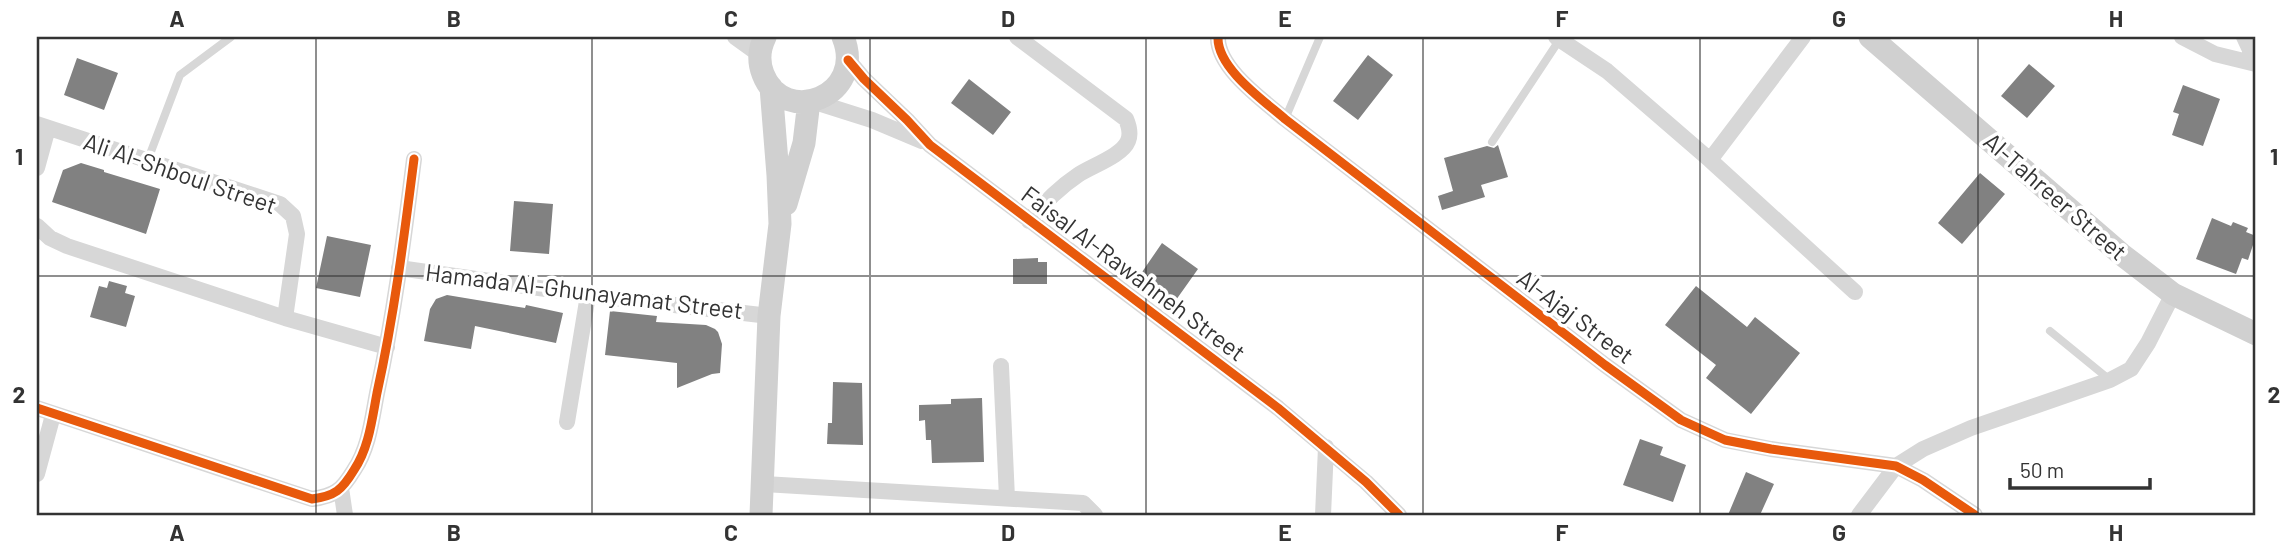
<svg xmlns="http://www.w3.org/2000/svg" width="2293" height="552" font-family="Barlow,sans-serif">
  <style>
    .building { fill: #818181 }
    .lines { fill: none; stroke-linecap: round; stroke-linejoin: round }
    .lane { stroke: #d7d7d7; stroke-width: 8 }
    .street { stroke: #d7d7d7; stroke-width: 16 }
    .secondary { stroke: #d0d0d0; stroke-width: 23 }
    .cycleway-casing { stroke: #fff; stroke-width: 13 }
    .cycleway { stroke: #e8590c; stroke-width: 9 }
    .grid { fill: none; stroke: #333; stroke-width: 2; stroke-opacity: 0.55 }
    .labels { text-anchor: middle; stroke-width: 7; stroke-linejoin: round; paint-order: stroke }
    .street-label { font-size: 24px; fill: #333; stroke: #fff }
    .neatline { fill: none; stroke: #333; stroke-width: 2.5 }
    .grid-label { font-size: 23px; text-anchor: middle; font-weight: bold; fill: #333 }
  </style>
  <rect width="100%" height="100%" fill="#fff"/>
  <!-- building -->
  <path class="building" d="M 1368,55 L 1393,75 L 1358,120 L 1333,101 Z
    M 77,58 L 118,73 L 104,110 L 64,95 Z
    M 2029,64 L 2055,86 L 2027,118 L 2001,96 Z
    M 969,79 L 1011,112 L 993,135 L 951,103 Z
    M 2183,85 L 2220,99 L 2203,146 L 2172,135 L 2179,114 L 2173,112 Z
    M 1498,145 L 1508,177 L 1481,185 L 1485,197 L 1442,210 L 1438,196 L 1453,191 L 1444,158 L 1487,146 L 1494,148 Z
    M 81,163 L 104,170 L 104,172 L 160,189 L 146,234 L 52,202 L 63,170 Z
    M 1980,173 L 2005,194 L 1962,244 L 1938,223 Z
    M 514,201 L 553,204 L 549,254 L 510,251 Z
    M 2212,218 L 2231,226 L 2233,222 L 2248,228 L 2246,232 L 2256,236 L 2248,260 L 2242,258 L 2236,274 L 2196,259 Z
    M 327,236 L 371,245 L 360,297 L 316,288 Z
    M 1162,243 L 1198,269 L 1176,300 L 1140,275 Z
    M 1038,258 L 1038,262 L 1047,262 L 1047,284 L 1013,284 L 1013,259 Z
    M 109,281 L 127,286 L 125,293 L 135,296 L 126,327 L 90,317 L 99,286 L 107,288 Z
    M 1696,286 L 1747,327 L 1755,317 L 1800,353 L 1751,414 L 1706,378 L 1716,365 L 1665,325 Z
    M 447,295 L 525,308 L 526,305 L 563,313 L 556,343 L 475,326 L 471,349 L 424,341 L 430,309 L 436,299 Z
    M 610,311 L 657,316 L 656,322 L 706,325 L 715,329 L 718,332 L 722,344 L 720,373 L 712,374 L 677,388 L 677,363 L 605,355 Z
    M 833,382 L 862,383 L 863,445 L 827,444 L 828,423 L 832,423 Z
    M 982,398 L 984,462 L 932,463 L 931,440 L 926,440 L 925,420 L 919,421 L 919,405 L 951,404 L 951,399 Z
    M 1640,439 L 1663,447 L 1660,455 L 1686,465 L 1673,502 L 1623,485 Z
    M 1746,472 L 1774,484 L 1760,515 L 1728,515 Z"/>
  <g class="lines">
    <!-- lane -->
    <path class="lane" d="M 1285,119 L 1320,37
      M 1492,142 L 1560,39
      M 147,162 L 180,75 L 231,37
      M 2050,331 L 2110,380"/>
    <!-- street -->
    <path class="street" d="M 735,37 L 760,55
      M 1017,37 L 1126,119 C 1129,126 1131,134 1128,141 C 1122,156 1091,166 1078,175 C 1060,187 1043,204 1029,221
      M 1218,37 C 1217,68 1263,100 1285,119 L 1605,365 L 1681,420 L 1725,440 L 1771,449 L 1896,466 L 1923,480 L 1975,515
      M 1556,37 L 1607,71 L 1710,160 L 1855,292
      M 2182,37 L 2215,54 L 2256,64
      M 2244,37 L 2256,63
      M 848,60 L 864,79 L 907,120 L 930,145 L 1278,408 L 1366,482 L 1399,515
      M 812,101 L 872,120 L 922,141
      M 37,124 L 280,204 L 293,216 L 297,234 L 285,318
      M 1710,160 L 1803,37
      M 37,168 L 48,128
      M 37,226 L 50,238 L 67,246 L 285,318 L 387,347
      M 399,268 L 588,295 L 769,316
      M 1001,366 L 1007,498
      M 37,408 L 312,499 C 335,496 342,490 354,470 C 369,448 372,419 377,393 C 394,316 404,238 414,159
      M 567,422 L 588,295
      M 37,474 L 53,415
      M 764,484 L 1083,503 L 1095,515
      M 341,488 L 345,515
      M 1323,515 L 1326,447
      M 1859,515 L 1896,466 L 1923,449 L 1971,428 L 2110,380 L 2131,369 L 2148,343 L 2173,294"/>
    <!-- secondary -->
    <path class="secondary" d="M 765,37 C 759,49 758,61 763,74 C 784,128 867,96 843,37
      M 1870,37 L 2121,254 L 2173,294 L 2256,334
      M 786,204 L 804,143 L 809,101
      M 761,515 L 769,316 L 780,224 L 778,175 L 771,87"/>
    <!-- cycleway casing -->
    <g class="cycleway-casing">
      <path id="cycleway" d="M 1218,37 C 1217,68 1263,100 1285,119 L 1605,365 L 1681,420 L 1725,440 L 1771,449 L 1896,466 L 1923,480 L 1975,515
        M 848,60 L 864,79 L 907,120 L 930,145 L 1278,408 L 1366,482 L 1399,515
        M 37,408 L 312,499 C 335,496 342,490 354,470 C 369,448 372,419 377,393 C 394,316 404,238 414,159"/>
    </g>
    <!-- cycleway -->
    <use href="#cycleway" class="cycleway"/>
  </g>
  <!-- grid -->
  <path class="grid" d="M 316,37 L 316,515M 592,37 L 592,515M 870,37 L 870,515M 1146,37 L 1146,515M 1423,37 L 1423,515M 1700,37 L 1700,515M 1978,37 L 1978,515M 37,276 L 2256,276"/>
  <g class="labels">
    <!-- street labels -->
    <g class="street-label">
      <text transform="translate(180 174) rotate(19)" y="8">Ali Al-Shboul Street</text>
      <text transform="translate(2055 197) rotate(41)" y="8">Al-Tahreer Street</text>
      <text transform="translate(1133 274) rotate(37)" y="8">Faisal Al-Rawahneh Street</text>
      <text transform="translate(584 292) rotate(7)" y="8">Hamada Al-Ghunayamat Street</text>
      <text transform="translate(1575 317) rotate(37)" y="8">Al-Ajaj Street</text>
    </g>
  </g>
  <!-- border -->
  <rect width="2293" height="552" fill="none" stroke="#ffffff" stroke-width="77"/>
  <!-- scale -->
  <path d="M2010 478v10h140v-10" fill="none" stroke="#333333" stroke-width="3.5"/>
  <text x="2020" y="478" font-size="21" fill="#333333" stroke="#ffffff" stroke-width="5" paint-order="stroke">50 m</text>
  <rect x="38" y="38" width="2216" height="476" class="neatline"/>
  <g class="grid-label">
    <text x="177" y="27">A</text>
    <text x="454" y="27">B</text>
    <text x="731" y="27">C</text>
    <text x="1008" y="27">D</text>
    <text x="1285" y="27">E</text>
    <text x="1562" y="27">F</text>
    <text x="1839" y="27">G</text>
    <text x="2116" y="27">H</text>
    <text x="19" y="165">1</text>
    <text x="2274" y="165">1</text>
    <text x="19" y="403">2</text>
    <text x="2274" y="403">2</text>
    <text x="177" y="541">A</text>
    <text x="454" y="541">B</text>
    <text x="731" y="541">C</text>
    <text x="1008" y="541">D</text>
    <text x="1285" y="541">E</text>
    <text x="1562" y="541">F</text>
    <text x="1839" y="541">G</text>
    <text x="2116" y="541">H</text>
  </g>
</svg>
